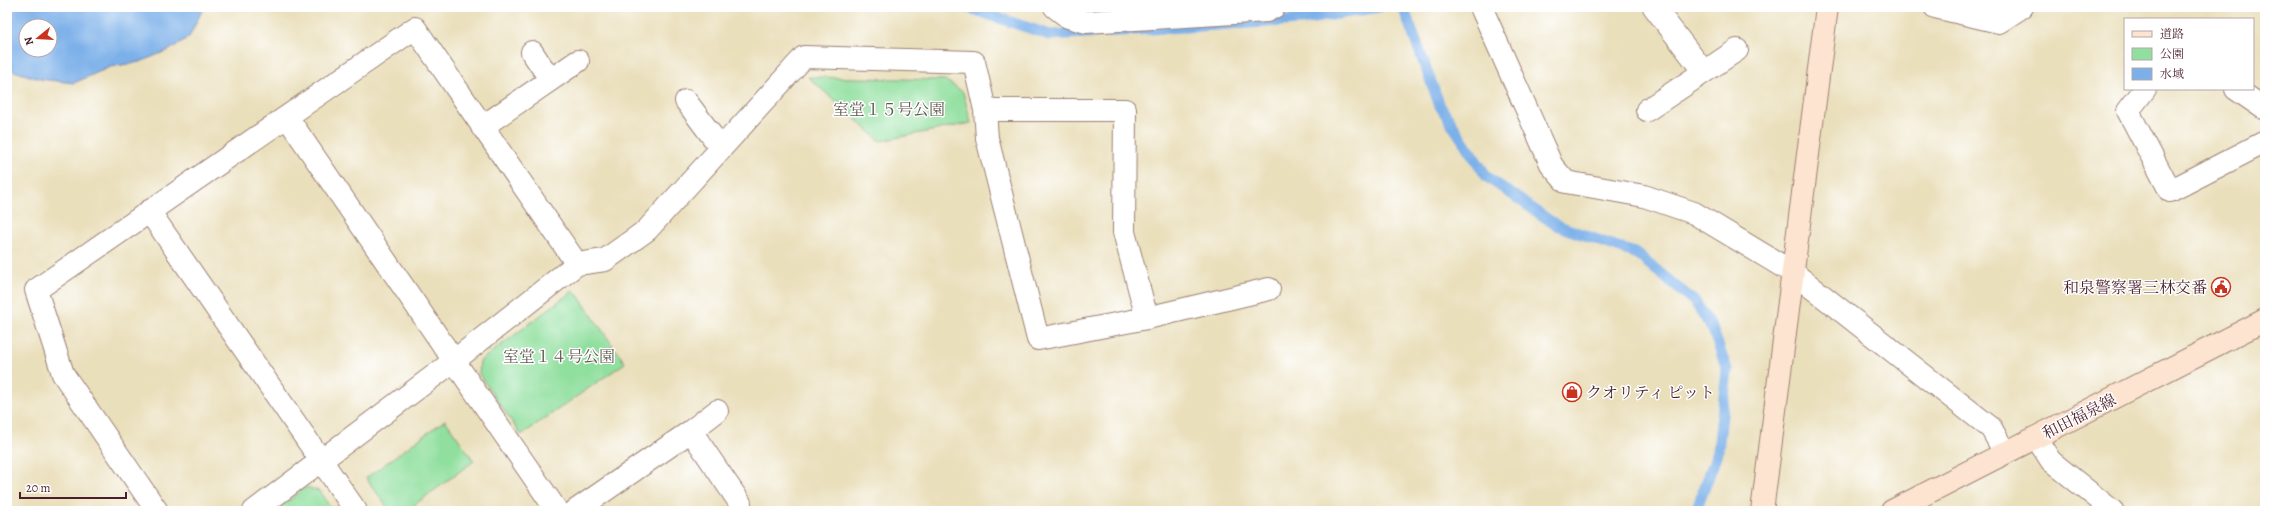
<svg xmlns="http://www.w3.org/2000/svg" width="2272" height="518" font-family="Alegreya,'Noto Serif JP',serif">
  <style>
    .green { fill: #90df9e; stroke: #6d7f64 }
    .water { fill: #7cb0e9; stroke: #63688a; fill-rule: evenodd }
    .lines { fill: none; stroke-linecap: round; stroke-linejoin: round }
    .stream { stroke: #7cb0e9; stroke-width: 11 }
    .lane-casing { stroke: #9a7f73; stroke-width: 23 }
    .street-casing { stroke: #9a7f73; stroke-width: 24 }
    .secondary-casing { stroke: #9a7f73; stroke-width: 24 }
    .lane { stroke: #fff; stroke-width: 21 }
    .street { stroke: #fff; stroke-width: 22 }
    .secondary { stroke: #fde4d0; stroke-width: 22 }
    .labels { text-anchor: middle; stroke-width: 3; stroke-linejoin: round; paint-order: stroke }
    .park-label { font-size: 16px; fill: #5f594e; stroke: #fff }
    .poi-label { font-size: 16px; fill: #4a1f2b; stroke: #fff; text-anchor: end }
    .street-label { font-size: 16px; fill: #4a1f2b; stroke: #fff }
  </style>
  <rect width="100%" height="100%" fill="#fff"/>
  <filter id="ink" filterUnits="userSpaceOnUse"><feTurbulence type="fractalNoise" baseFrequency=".025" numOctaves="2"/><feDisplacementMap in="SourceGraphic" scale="8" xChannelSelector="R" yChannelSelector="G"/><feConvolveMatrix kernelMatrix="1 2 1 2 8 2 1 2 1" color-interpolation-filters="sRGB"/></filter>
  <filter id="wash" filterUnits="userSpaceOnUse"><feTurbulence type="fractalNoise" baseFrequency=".012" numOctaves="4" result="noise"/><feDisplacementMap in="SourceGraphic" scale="16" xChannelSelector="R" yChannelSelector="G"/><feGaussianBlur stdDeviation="0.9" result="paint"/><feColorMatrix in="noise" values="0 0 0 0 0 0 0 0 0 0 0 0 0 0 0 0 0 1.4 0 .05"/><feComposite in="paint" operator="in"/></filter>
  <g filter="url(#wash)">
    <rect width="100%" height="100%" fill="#eadfbb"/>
    <!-- green -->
    <path class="green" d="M 808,77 L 945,80 L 963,92 L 971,123 L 880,141 Z
      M 574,290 L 625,363 L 521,435 L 479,374 L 480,361 Z
      M 445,420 L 474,461 L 406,511 L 390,511 L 366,478 Z
      M 306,487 L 319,491 L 333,511 L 275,511 Z"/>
    <!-- water -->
    <path class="water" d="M 7,7 L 204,7 L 189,37 L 171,49 L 140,62 L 110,67 L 74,83 L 40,79 L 7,69 ZM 26,26 L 50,26 L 50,50 L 26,50 Z"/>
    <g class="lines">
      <!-- stream -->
      <path class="stream" d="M 966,7 L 1050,35 L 1301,20 L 1379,7
        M 1403,7 L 1440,106 L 1487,177 L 1556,225 L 1637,254 L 1695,302 L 1713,330 L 1727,370 L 1718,451 L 1696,511"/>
    </g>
  </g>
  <g filter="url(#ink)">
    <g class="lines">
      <!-- lane casing -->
      <g class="lane-casing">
        <path id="lane" d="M 2036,438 L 2051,461 L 2113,511"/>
      </g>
      <!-- street casing -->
      <g class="street-casing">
        <path id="street" d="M 1055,7 L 1068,17 L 1086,22 L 1267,11 L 1274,7
          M 1481,7 L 1552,166 L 1566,182 L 1644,196 L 1694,213 L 1792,272 L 1991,428 L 2005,453
          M 1654,7 L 1704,72
          M 1935,7 L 1999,22 L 2022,7
          M 532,52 L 550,79
          M 2145,89 L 2128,111 L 2170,191 L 2265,142
          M 2236,89 L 2265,109
          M 686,101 L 721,148
          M 985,110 L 987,138 L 1038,339 L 1147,318 L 1269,289
          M 1647,110 L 1737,50
          M 287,117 L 557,511
          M 482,127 L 578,61
          M 149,211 L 356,511
          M 691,431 L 717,411
          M 157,511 L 63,374 L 36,290 L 415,28 L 577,264
          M 254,511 L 455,360 L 577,264 L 605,260 L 647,230 L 804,57 L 974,62 L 985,110 L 1125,110 L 1124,232 L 1147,318
          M 575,511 L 691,431 L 740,503"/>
      </g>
      <!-- secondary casing -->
      <g class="secondary-casing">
        <path id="secondary" d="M 1762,511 L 1827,7
          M 1892,511 L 2265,320"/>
      </g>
      <!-- lane -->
      <use href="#lane" class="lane"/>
      <!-- street -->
      <use href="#street" class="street"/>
      <!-- secondary -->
      <use href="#secondary" class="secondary"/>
    </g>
  </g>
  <!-- icons -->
  <defs>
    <g id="civic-ring" transform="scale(1)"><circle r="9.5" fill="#fff" stroke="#c8321e" stroke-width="1.5"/><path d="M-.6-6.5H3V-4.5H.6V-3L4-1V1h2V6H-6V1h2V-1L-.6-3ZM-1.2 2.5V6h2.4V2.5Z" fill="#c8321e"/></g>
    <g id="shop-ring" transform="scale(1)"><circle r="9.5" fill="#fff" stroke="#c8321e" stroke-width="1.5"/><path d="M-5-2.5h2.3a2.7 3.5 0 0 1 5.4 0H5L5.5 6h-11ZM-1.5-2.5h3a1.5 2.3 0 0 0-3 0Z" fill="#c8321e"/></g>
  </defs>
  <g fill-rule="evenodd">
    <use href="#civic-ring" x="2221" y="287"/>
    <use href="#shop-ring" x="1572" y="392"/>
  </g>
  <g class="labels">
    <!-- park labels -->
    <g class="park-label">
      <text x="889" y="115">室堂１５号公園</text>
      <text x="559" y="362">室堂１４号公園</text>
    </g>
    <!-- poi labels -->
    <g class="poi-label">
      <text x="2207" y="293">和泉警察署三林交番</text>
      <text x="1586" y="398" text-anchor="start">クオリティ ピット</text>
    </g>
    <!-- street labels -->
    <g class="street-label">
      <text transform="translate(2079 416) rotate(-27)" y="6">和田福泉線</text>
    </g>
  </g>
  <!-- margin -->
  <rect width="2272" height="518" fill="none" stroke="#fff" stroke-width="24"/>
  <!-- legend -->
  <rect x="2124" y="18" width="130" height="72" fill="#ffffff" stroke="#b7a5aa"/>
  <rect x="2132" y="31" width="20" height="6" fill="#fde4d0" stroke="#b7a5aa"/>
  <text x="2160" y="38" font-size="12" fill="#4a1f2b">道路</text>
  <rect x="2132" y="48" width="20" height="12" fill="#90df9e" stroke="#b7a5aa"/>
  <text x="2160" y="58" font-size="12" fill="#4a1f2b">公園</text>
  <rect x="2132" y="68" width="20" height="12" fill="#7cb0e9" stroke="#b7a5aa"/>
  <text x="2160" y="78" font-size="12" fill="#4a1f2b">水域</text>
  <!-- north arrow -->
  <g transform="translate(38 38) rotate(252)"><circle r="19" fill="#ffffff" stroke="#b7a5aa"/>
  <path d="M0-3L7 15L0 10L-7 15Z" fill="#c8321e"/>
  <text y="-6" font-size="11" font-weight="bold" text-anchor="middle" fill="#4a1f2b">N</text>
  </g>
  <!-- scale -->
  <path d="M20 492v6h106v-6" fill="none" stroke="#4a1f2b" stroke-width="2"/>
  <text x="26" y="492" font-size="12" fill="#4a1f2b" stroke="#ffffff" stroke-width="3" paint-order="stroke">20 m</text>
</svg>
